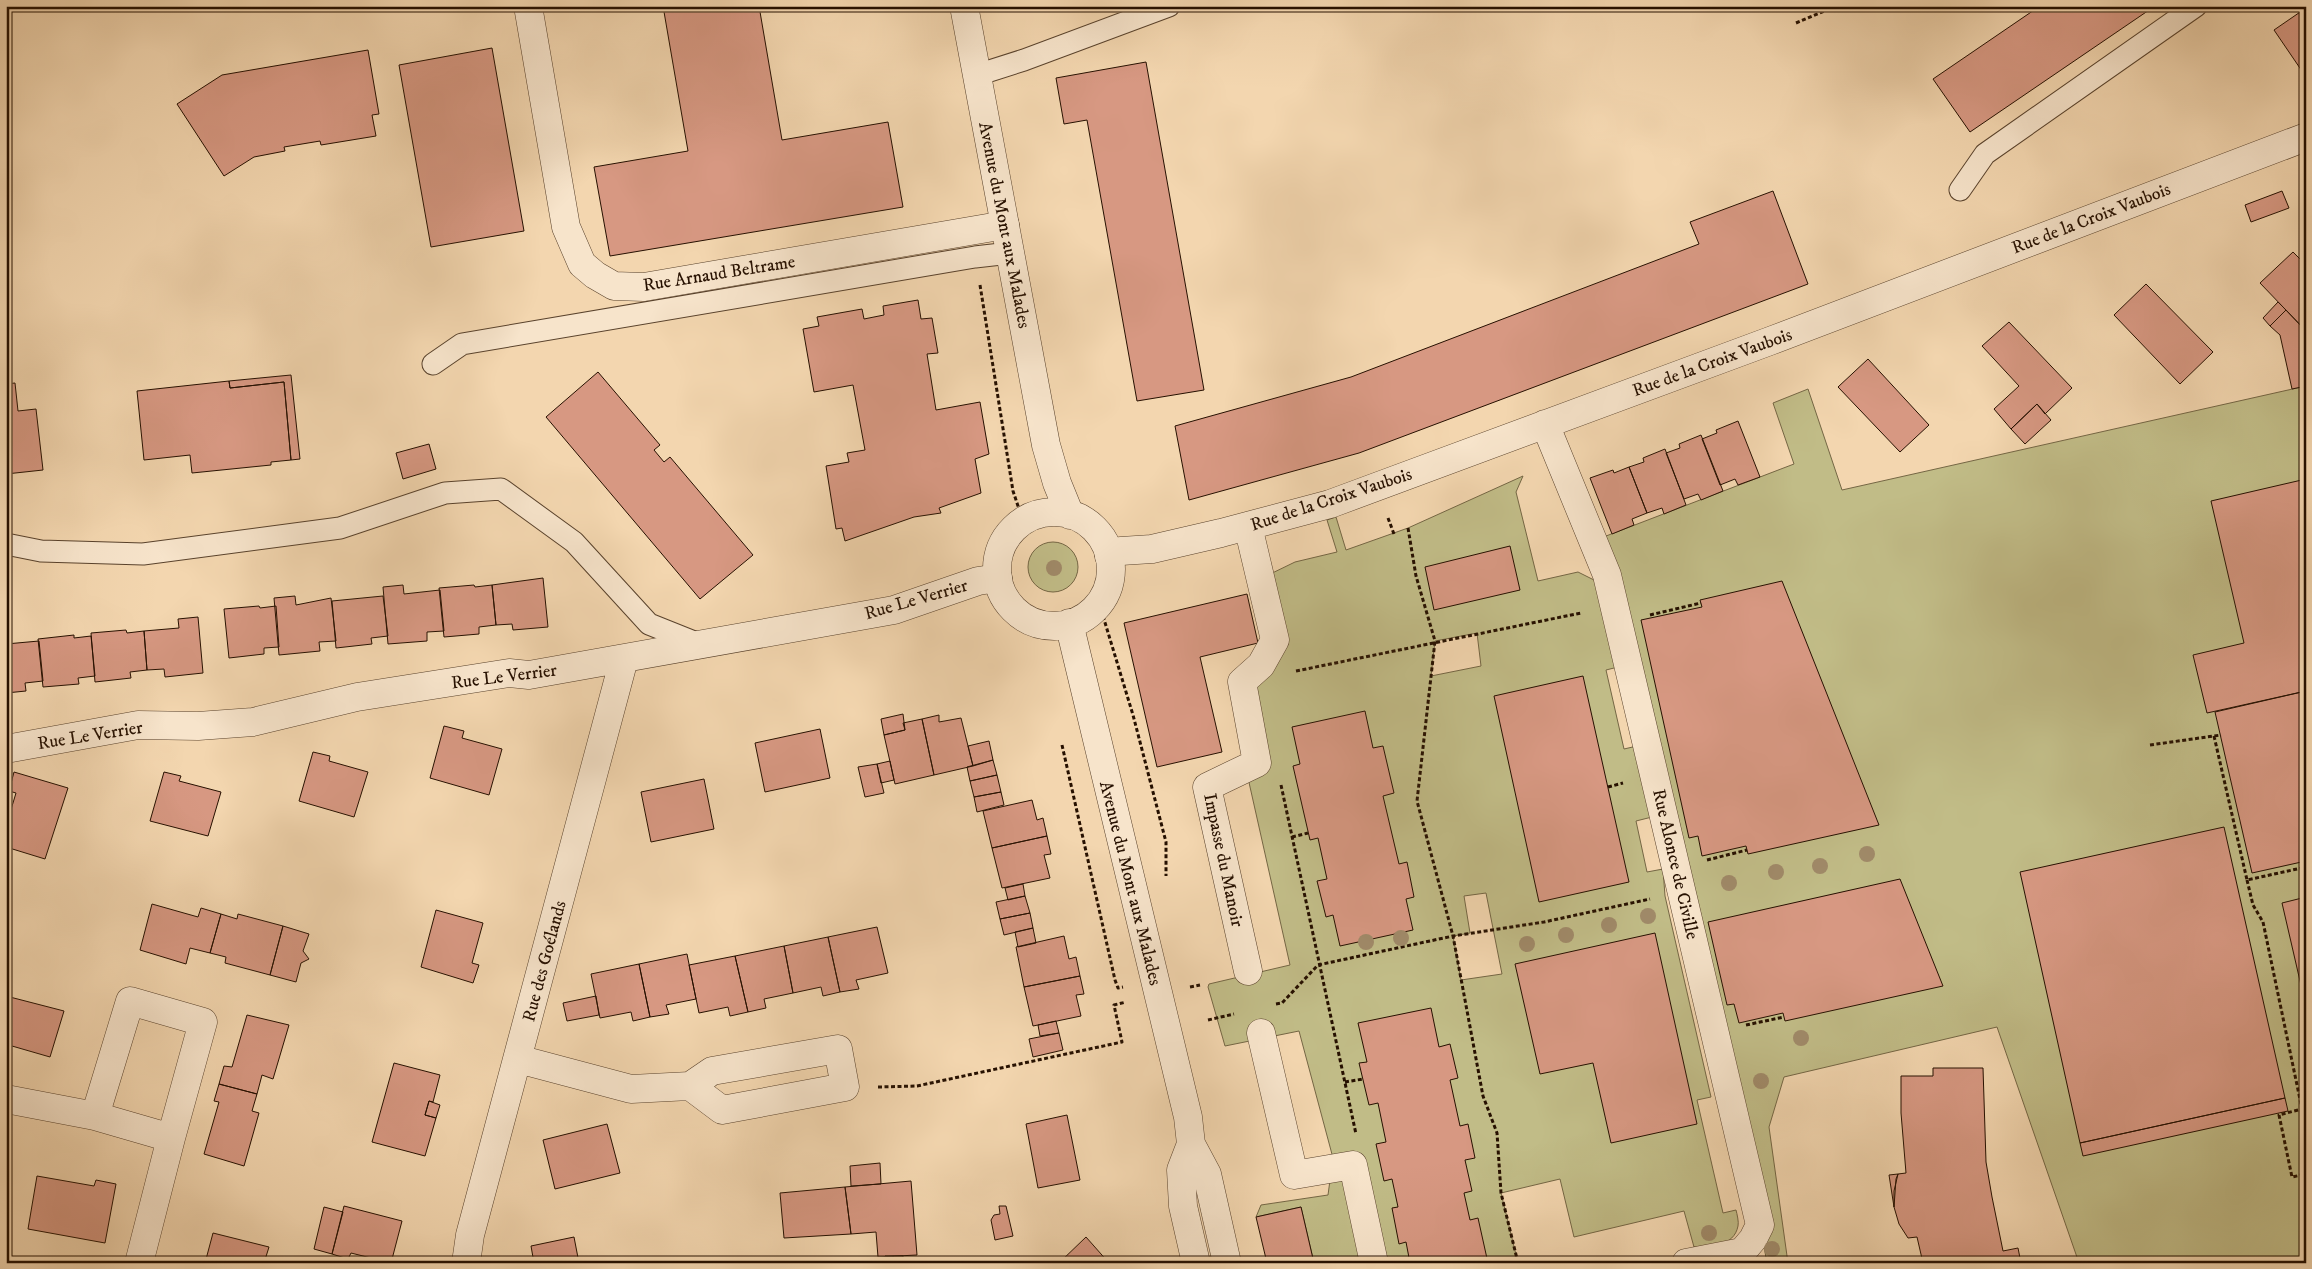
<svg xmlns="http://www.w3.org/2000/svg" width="2312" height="1269" font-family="'IM FELL DW Pica',serif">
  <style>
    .green { fill: #c1bc87; stroke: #746644; fill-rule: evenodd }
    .building { fill: #d79882; stroke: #261000 }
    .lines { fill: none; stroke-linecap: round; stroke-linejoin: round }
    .service-casing { stroke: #59422c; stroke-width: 23 }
    .minor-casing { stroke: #59422c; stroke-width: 29 }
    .tertiary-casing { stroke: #59422c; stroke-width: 29 }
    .path { stroke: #261000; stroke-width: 3; stroke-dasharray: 4 2.5; stroke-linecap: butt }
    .service { stroke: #f7e4cb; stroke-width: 21 }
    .minor { stroke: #f7e4cb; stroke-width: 28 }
    .tertiary { stroke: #f7e4cb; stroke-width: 28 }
    .tree { fill: #a08a69 }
    .labels { text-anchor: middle; stroke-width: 4.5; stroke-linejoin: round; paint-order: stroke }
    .street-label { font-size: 18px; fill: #261000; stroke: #f7e4cb }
  </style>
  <rect width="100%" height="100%" fill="#f3d6af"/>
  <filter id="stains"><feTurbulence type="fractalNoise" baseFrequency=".004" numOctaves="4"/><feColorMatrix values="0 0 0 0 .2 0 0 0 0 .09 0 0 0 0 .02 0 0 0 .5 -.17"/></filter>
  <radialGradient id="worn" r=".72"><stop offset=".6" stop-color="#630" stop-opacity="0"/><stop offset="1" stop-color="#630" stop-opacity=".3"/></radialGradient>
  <!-- green -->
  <path class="green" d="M 2306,386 L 2306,1263 L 2079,1263 L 1997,1027 L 1784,1077 L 1769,1127 L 1788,1263 L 1767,1263 L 1760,1225 L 1593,541 L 1794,464 L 1773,403 L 1808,389 L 1842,490 Z
    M 1523,476 L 1516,492 L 1538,581 L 1578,572 L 1596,581 L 1618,667 L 1606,670 L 1624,749 L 1637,746 L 1652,817 L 1636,821 L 1647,872 L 1663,869 L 1665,896 L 1711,1097 L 1697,1100 L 1723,1213 L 1736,1210 C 1737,1214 1739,1222 1738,1226 C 1734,1247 1710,1246 1694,1247 L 1684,1211 L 1574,1237 L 1560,1179 L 1501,1193 L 1518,1263 L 1314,1263 L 1301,1207 L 1256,1217 L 1261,1205 L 1328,1195 L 1333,1158 L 1299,1031 L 1225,1046 L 1208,987 L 1209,984 L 1290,965 L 1248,778 L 1242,682 L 1261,665 L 1260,579 L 1295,562 L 1337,552 L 1327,520 L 1336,517 L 1346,550 L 1408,528 ZM 1477,633 L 1481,666 L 1431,676 L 1435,641 ZM 1486,893 L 1502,974 L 1461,980 L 1453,936 L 1470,933 L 1464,896 Z
    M1028 567a25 25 0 1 1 50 0a25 25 0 1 1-50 0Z"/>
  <!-- building -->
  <path class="building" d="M 663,6 L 759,6 L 782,140 L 888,122 L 903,207 L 610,256 L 594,167 L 688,151 Z
    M 2040,6 L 2155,6 L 1970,132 L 1933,79 Z
    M 2306,8 L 2306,77 L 2274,30 Z
    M 492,48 L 524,231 L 431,247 L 399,65 Z
    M 368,50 L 379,114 L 372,115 L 376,136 L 321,145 L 320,141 L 284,147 L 285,151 L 254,157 L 224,176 L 177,104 L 222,75 Z
    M 1146,62 L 1204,390 L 1137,401 L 1087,120 L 1064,124 L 1056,78 Z
    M 1773,191 L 1808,284 L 1359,453 L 1189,500 L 1175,426 L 1351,377 L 1699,244 L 1690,222 Z
    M 2282,191 L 2289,208 L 2251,222 L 2245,205 Z
    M 2293,252 L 2306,265 L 2306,331 L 2260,283 Z
    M 2146,284 L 2213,352 L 2180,384 L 2114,315 Z
    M 918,300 L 921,319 L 932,318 L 938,353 L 927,354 L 936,410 L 980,402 L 989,454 L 975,459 L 981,493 L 939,508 L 941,513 L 914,517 L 845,541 L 842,528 L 836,529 L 826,466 L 849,462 L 847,453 L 865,450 L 853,385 L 814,392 L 803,329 L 819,326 L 817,317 L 862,309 L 864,319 L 884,315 L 883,306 Z
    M 2278,302 L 2286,310 L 2270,326 L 2263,318 Z
    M 2286,310 L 2306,331 L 2306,386 L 2292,389 L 2280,335 L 2270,326 Z
    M 2009,322 L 2072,388 L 2045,414 L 2037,404 L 2011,429 L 1994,409 L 2019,386 L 1982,346 Z
    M 1868,359 L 1929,425 L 1900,452 L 1838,387 Z
    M 598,372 L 660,445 L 654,450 L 664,462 L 670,457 L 753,555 L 700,599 L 546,417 Z
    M 291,375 L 300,459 L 291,460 L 284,382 L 230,388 L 229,381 Z
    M 229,381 L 230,388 L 284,382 L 291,460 L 271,462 L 271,465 L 192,473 L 190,455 L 144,460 L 137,391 Z
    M 15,383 L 18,411 L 36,409 L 43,470 L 6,474 L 6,384 Z
    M 2037,404 L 2051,420 L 2025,444 L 2011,429 Z
    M 1738,421 L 1760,477 L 1738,485 L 1735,479 L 1720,485 L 1702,439 L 1717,433 L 1716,430 Z
    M 1701,435 L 1723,491 L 1701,500 L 1698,494 L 1684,499 L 1666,453 L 1680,448 L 1679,444 Z
    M 429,444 L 436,469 L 403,479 L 396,453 Z
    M 1665,449 L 1686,505 L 1664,514 L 1662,508 L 1647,513 L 1629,467 L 1644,462 L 1643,458 Z
    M 1629,467 L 1647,513 L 1632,519 L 1634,525 L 1612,534 L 1590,478 L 1613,470 L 1614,473 Z
    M 2306,479 L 2306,691 L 2207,713 L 2193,655 L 2244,643 L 2211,501 Z
    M 1510,546 L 1520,590 L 1434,610 L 1425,567 Z
    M 543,578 L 548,627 L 513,630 L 512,624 L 496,625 L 492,585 Z
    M 1782,581 L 1879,825 L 1748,854 L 1746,846 L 1702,856 L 1698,836 L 1689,838 L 1641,620 L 1702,607 L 1700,600 Z
    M 403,585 L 404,594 L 440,590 L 444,631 L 427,632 L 427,641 L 388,644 L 383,587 Z
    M 474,585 L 475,587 L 492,585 L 496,625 L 479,627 L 479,634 L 444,637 L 439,588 Z
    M 1247,594 L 1258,643 L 1200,657 L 1222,752 L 1157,767 L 1124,623 Z
    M 295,596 L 296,605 L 331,598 L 336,641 L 319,642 L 320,651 L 279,655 L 274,598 Z
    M 383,596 L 388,636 L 371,638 L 372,644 L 336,648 L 332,601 Z
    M 259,606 L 260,608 L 276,606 L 279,647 L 264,648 L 264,654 L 229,658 L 224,609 Z
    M 198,617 L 203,673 L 165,677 L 164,669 L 147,670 L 144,631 L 179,628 L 178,619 Z
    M 126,630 L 127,633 L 144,631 L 147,670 L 130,672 L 131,678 L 95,682 L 91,633 Z
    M 74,635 L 74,638 L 91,636 L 95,676 L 78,678 L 79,684 L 43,687 L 38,639 Z
    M 39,641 L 43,681 L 25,683 L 26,691 L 6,693 L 6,644 Z
    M 1583,676 L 1629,882 L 1539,902 L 1494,696 Z
    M 2306,691 L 2306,861 L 2252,873 L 2215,712 Z
    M 1365,711 L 1373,748 L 1383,746 L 1394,793 L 1383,796 L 1399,864 L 1407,862 L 1414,897 L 1406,899 L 1413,930 L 1340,946 L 1333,915 L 1326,917 L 1317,881 L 1327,879 L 1318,838 L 1310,840 L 1293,766 L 1300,764 L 1292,727 Z
    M 903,714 L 905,730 L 884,735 L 881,719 Z
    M 939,715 L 939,722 L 961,718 L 973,766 L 934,775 L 922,719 Z
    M 922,719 L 934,775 L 895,784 L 884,735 L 905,730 L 903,723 Z
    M 444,726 L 464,731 L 462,738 L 502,749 L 489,795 L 430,778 Z
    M 820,729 L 830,778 L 765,792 L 755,743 Z
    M 989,741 L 993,760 L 973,766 L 968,746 Z
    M 313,752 L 330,756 L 329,761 L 368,772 L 354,817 L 299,801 Z
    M 993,760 L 997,775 L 970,781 L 967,767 Z
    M 890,761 L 894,780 L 881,783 L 877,764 Z
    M 877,764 L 884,793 L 865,797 L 858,767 Z
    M 14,772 L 68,788 L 45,859 L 6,847 L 6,826 L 16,793 L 9,791 Z
    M 164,772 L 181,776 L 179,781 L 221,792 L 208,836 L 150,821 Z
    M 997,775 L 1001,792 L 974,797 L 970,781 Z
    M 704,779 L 714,829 L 651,842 L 641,792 Z
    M 1001,792 L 1004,805 L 977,812 L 974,797 Z
    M 1032,800 L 1037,820 L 1043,818 L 1047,836 L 992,848 L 983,811 Z
    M 2224,827 L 2285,1098 L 2080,1143 L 2020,872 Z
    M 1047,836 L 1051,854 L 1044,855 L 1050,878 L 1002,888 L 992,848 Z
    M 1900,879 L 1943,986 L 1785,1021 L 1783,1013 L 1739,1023 L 1734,1004 L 1727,1005 L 1708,922 Z
    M 1023,884 L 1025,896 L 1008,900 L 1005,888 Z
    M 1025,896 L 1030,913 L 1000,919 L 996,902 Z
    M 2306,897 L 2306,1007 L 2282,903 Z
    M 152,904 L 198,917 L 201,908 L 221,914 L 210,953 L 190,948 L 186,964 L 140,950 Z
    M 436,910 L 483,923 L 472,963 L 479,965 L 473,983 L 421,967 Z
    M 1030,913 L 1033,928 L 1004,935 L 1000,919 Z
    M 221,914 L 237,919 L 238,914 L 283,926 L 270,975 L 225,963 L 226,957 L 210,953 Z
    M 283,926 L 309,934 L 303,951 L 309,959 L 301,963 L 296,982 L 270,975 Z
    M 877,927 L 888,973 L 856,980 L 859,989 L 840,992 L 828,937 Z
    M 1033,928 L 1036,943 L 1018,947 L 1015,932 Z
    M 1655,933 L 1697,1124 L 1611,1143 L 1593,1063 L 1540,1074 L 1515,964 Z
    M 1064,936 L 1069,959 L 1076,957 L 1080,976 L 1024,987 L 1016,947 Z
    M 828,937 L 840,992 L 823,996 L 821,987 L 793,993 L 784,946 Z
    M 784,946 L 793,993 L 764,999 L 766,1008 L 748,1012 L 735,956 Z
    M 687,954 L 696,999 L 666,1005 L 669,1014 L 650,1017 L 639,964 Z
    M 735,956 L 748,1012 L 730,1016 L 728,1007 L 699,1013 L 689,965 Z
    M 639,964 L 650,1017 L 633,1021 L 631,1012 L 600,1018 L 591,974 Z
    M 1080,976 L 1084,994 L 1076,995 L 1081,1016 L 1033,1026 L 1024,987 Z
    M 6,996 L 64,1011 L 50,1057 L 12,1046 L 9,1052 L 6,1051 Z
    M 596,996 L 599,1015 L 567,1021 L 563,1003 Z
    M 1431,1008 L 1439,1047 L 1450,1044 L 1458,1078 L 1450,1080 L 1460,1126 L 1468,1124 L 1475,1158 L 1465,1160 L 1472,1191 L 1464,1193 L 1470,1220 L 1478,1218 L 1488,1263 L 1410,1263 L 1406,1242 L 1399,1244 L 1392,1208 L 1398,1207 L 1392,1179 L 1384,1181 L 1376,1144 L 1386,1142 L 1378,1103 L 1369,1105 L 1359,1063 L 1367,1062 L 1358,1023 Z
    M 247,1015 L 289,1025 L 273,1079 L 262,1075 L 257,1094 L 219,1084 L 224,1066 L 232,1067 Z
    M 1056,1021 L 1059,1033 L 1040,1036 L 1038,1025 Z
    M 1059,1033 L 1063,1050 L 1033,1057 L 1029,1039 Z
    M 394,1063 L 440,1075 L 433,1102 L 429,1101 L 425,1115 L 436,1118 L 425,1156 L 372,1142 Z
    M 1933,1068 L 1983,1068 L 1986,1162 L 1992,1197 L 2003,1251 L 2018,1248 L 2021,1263 L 1923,1263 L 1917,1237 L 1908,1238 L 1899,1224 L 1894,1207 L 1896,1179 L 1898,1174 L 1906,1173 L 1901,1113 L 1901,1076 L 1933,1076 Z
    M 219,1084 L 257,1094 L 252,1111 L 259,1113 L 244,1166 L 204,1154 L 219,1102 L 214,1101 Z
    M 2285,1098 L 2288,1111 L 2083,1156 L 2080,1143 Z
    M 429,1101 L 440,1105 L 436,1118 L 425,1115 Z
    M 1067,1115 L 1080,1180 L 1038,1188 L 1026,1124 Z
    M 607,1124 L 620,1173 L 555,1189 L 543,1140 Z
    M 880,1163 L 881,1184 L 851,1186 L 850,1166 Z
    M 1898,1174 L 1894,1191 L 1894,1207 L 1889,1175 Z
    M 37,1176 L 94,1186 L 96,1180 L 116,1184 L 105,1243 L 28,1229 Z
    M 911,1181 L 917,1255 L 878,1257 L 876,1232 L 851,1234 L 845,1187 Z
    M 845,1187 L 851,1234 L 784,1238 L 780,1193 Z
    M 344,1206 L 402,1221 L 391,1263 L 351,1253 L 348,1259 L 332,1254 Z
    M 999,1206 L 1006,1206 L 1013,1236 L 995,1240 L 991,1220 L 994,1215 L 1000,1214 Z
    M 324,1207 L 343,1212 L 332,1254 L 314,1249 Z
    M 1301,1207 L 1314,1263 L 1267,1263 L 1256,1217 Z
    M 213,1233 L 269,1247 L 264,1263 L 205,1263 Z
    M 574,1237 L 579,1263 L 534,1263 L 531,1246 Z
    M 1086,1237 L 1109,1263 L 1059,1263 Z
    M 885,1256 L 893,1256 L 894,1263 L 885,1263 Z
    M 893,1256 L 903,1256 L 903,1263 L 894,1263 Z"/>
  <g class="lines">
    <!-- service casing -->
    <g class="service-casing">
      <path id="service" d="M 977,75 L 1024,60 L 1169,6
        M 1960,190 L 1985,154 L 2196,6
        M 433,364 L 462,344 L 975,257 L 1010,253
        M 6,544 L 41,551 L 143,554 L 340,528 L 445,493 L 501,489 L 574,542 L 649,624 L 699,644"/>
    </g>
    <!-- minor casing -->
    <g class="minor-casing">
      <path id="minor" d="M 528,6 L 566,227 L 582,264 L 595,275 L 614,286 L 644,287 L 1005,225
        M 1545,424 L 1607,575 L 1760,1225 L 1753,1239 L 1742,1252 L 1686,1263
        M 1248,526 L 1275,640 L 1261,665 L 1242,682 L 1257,763 L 1207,787 L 1248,971
        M 1109,556 L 1121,551 L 1152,549 L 1221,533 L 1330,504 L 1770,341 L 2306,137
        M 6,749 L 138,725 L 198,726 L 253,722 L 357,697 L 509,673 L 529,675 L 894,610 L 978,581 L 998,578
        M 1261,1033 L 1294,1175 L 1353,1165 L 1374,1263
        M 838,1049 L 845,1087 L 722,1110 L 690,1086 L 712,1071 Z
        M 518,1059 L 631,1089 L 690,1086
        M 6,1099 L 95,1116 L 171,1138 L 139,1263
        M 95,1116 L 130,1001 L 203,1022 L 171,1138
        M 466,1263 L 470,1235 L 624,659"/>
    </g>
    <!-- tertiary casing -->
    <g class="tertiary-casing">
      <path id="tertiary" d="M 964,6 L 1046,445 L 1057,483 L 1070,515
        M997 569a57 57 0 1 1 114 0a57 57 0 1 1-114 0Z
        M 1069,623 L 1188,1117 L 1191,1144 L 1207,1174 L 1227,1263
        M 1191,1144 L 1181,1170 L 1183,1206 L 1196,1263"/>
    </g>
    <!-- path -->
    <path class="path" d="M 1796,23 L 1836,6
      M 980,285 L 1013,491 L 1023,521
      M 1388,518 L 1394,534
      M 1408,528 L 1416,576 L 1435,641 L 1417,801 L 1453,936 L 1483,1096 L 1497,1133 L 1501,1193 L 1518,1263
      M 1650,615 L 1701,603
      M 1103,616 L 1133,715 L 1166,842 L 1166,876
      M 1296,671 L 1581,613
      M 2214,736 L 2247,880 L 2306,867
      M 1062,745 L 1115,980 L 1118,988 L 1123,987
      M 2150,745 L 2221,735
      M 1281,785 L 1356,1134
      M 1608,787 L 1623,783
      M 1292,837 L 1308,833
      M 1707,860 L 1747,850
      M 2247,880 L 2253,905 L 2263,922 L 2302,1109 L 2279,1115 L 2292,1177 L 2306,1174
      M 1190,987 L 1200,985
      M 1276,1004 L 1282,1003 L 1318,965 L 1453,936 L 1544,922 L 1650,899
      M 1208,1020 L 1234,1014
      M 1746,1025 L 1784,1017
      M 1345,1082 L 1363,1079
      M 878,1087 L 917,1086 L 1122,1042 L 1114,1005 L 1126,1002"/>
    <!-- service -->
    <use href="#service" class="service"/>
    <!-- minor -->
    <use href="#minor" class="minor"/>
    <!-- tertiary -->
    <use href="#tertiary" class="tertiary"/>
  </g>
  <!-- trees -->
  <g class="tree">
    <circle cx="1054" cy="568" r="8"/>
    <circle cx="1867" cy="854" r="8"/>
    <circle cx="1820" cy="866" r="8"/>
    <circle cx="1776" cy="872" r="8"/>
    <circle cx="1729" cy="883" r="8"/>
    <circle cx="1648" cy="916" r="8"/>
    <circle cx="1609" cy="925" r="8"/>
    <circle cx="1566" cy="935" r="8"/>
    <circle cx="1401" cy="938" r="8"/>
    <circle cx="1366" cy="942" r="8"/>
    <circle cx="1527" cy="944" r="8"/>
    <circle cx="1801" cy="1038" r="8"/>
    <circle cx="1761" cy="1081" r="8"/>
    <circle cx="1709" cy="1233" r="8"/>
    <circle cx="1772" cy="1249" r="8"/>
  </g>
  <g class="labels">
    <!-- street labels -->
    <g class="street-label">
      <text transform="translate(2091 218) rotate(-21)" y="6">Rue de la Croix Vaubois</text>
      <text transform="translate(1005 225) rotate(79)" y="6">Avenue du Mont aux Malades</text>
      <text transform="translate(719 273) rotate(-9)" y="6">Rue Arnaud Beltrame</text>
      <text transform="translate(1712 362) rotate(-20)" y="6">Rue de la Croix Vaubois</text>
      <text transform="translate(1331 499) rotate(-18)" y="6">Rue de la Croix Vaubois</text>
      <text transform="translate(916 599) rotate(-16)" y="6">Rue Le Verrier</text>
      <text transform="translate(504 676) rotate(-7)" y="6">Rue Le Verrier</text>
      <text transform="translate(90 735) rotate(-9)" y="6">Rue Le Verrier</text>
      <text transform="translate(1224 860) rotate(78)" y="6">Impasse du Manoir</text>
      <text transform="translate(1676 864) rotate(77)" y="6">Rue Alonce de Civille</text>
      <text transform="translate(1131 883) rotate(76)" y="6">Avenue du Mont aux Malades</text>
      <text transform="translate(544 961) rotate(-75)" y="6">Rue des Goélands</text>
    </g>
  </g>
  <!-- margin -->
  <rect width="2312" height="1269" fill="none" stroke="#f3d6af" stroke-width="25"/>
  <rect x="8" y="8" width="2297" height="1254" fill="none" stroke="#261000" stroke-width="2.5"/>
  <rect x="12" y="12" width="2287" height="1244" fill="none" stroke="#261000"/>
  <rect width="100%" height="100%" filter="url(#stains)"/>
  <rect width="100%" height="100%" fill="url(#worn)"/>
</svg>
